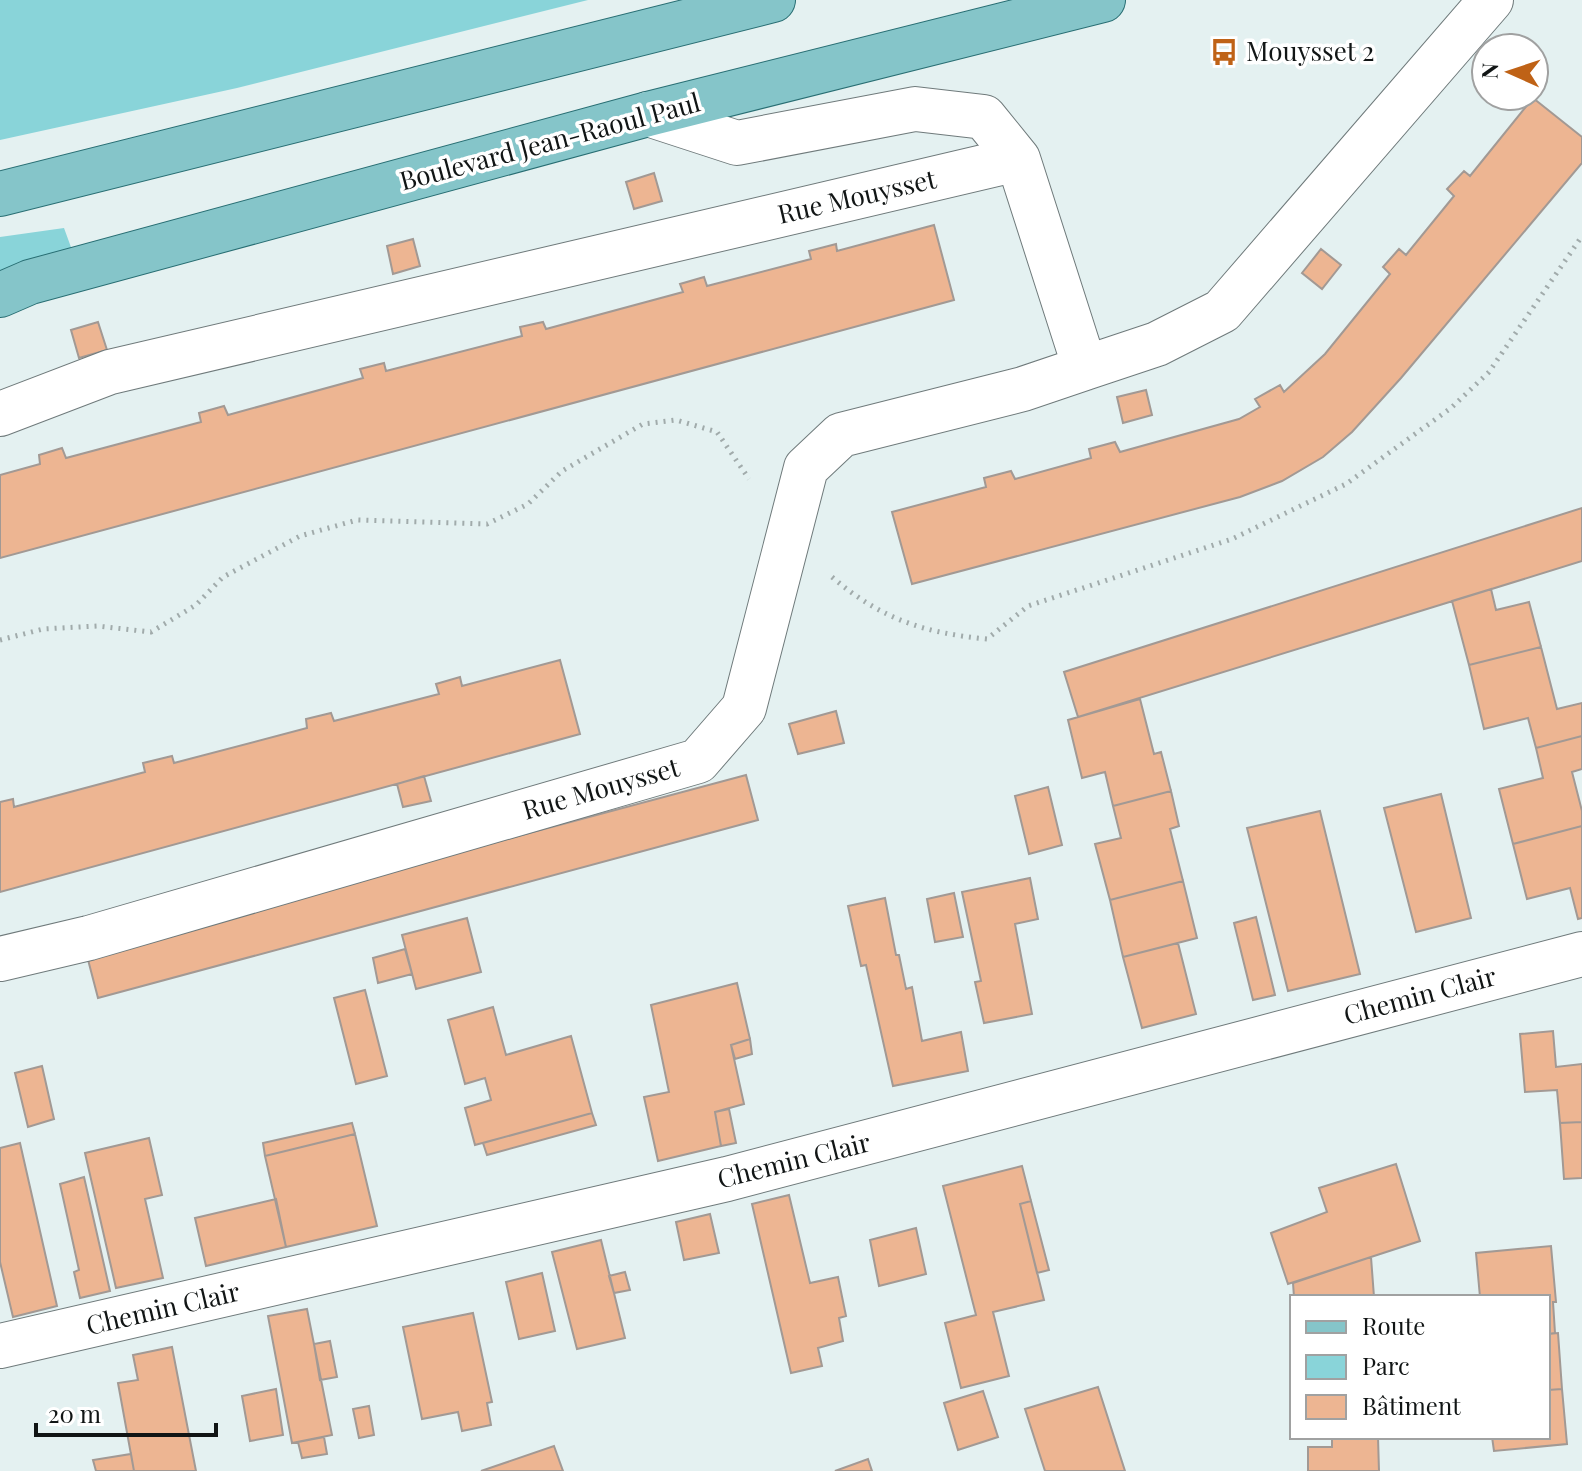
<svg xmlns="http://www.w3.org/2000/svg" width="1582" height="1471" font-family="'Playfair Display',serif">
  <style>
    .green { fill: #89d4d9 }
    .building { fill: #edb592; stroke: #a29994; stroke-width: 2 }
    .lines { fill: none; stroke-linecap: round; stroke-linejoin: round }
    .minor-casing { stroke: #6f7a7b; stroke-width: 46 }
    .major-casing { stroke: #286e73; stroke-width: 46 }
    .path { stroke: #a1abab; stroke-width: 5; stroke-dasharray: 2 6; stroke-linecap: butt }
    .minor { stroke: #fff; stroke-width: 44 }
    .major { stroke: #85c5c9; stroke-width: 44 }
    .labels { text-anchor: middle; stroke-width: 7; stroke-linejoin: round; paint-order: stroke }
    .poi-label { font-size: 26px; fill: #111515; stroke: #fff; text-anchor: start }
    .street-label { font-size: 26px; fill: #111515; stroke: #fff }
  </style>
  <rect width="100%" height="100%" fill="#e4f1f1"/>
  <!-- green -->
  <path class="green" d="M 0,0 L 588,0 L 237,88 L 0,140 Z
    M 64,228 L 72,250 L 0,280 L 0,237 Z"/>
  <!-- building -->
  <path class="building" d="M 1533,98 L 1582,137 L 1582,163 L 1401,378 L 1352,432 L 1323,457 L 1282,481 L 1240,497 L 912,584 L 892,512 L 986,487 L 984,478 L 1011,471 L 1015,479 L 1091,458 L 1089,449 L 1115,442 L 1120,452 L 1239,419 L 1260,407 L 1255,399 L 1280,385 L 1284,392 L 1325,354 L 1390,274 L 1383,267 L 1399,249 L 1406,255 L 1454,196 L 1447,189 L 1464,171 L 1470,176 Z
    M 654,173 L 662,201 L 634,209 L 626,182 Z
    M 934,225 L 954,300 L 0,558 L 0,475 L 40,464 L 39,455 L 62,448 L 66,458 L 201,422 L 199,413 L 224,406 L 228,415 L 363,378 L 360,369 L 384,363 L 386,371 L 522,336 L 520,327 L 543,322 L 546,329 L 683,292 L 680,284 L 704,277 L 707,286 L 811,259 L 809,251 L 836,244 L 837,251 Z
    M 413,239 L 420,266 L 393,274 L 387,246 Z
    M 1321,249 L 1341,265 L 1322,289 L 1302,273 Z
    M 98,322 L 107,350 L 79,358 L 71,330 Z
    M 1146,390 L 1152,415 L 1123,423 L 1117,397 Z
    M 1582,508 L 1582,561 L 1078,717 L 1064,672 Z
    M 1491,589 L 1496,610 L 1529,602 L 1541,647 L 1469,665 L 1452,601 Z
    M 1541,647 L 1557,709 L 1582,703 L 1582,736 L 1536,748 L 1528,718 L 1484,729 L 1469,665 Z
    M 560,660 L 580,734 L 0,892 L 0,802 L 13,799 L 14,807 L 145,772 L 143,763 L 172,756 L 174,763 L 307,728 L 306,719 L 331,713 L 334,721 L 439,694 L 436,684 L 460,677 L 462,686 Z
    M 1140,699 L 1154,754 L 1161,752 L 1171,791 L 1113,806 L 1105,772 L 1082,778 L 1068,720 Z
    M 836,711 L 844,743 L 798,754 L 789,724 Z
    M 1582,736 L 1582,769 L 1572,772 L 1582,811 L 1582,826 L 1513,844 L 1499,789 L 1543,778 L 1536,748 Z
    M 746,775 L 758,820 L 98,998 L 86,952 Z
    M 424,776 L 431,801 L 403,807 L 397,784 Z
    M 1048,787 L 1062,845 L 1029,854 L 1015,796 Z
    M 1171,791 L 1179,826 L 1170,829 L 1183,881 L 1110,900 L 1095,844 L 1121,838 L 1113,806 Z
    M 1441,794 L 1471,918 L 1416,932 L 1384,808 Z
    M 1320,811 L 1360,974 L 1288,991 L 1247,828 Z
    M 1582,826 L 1582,918 L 1578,919 L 1570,888 L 1527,899 L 1513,844 Z
    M 1030,878 L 1038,919 L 1015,924 L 1032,1014 L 984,1023 L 975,982 L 981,981 L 962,892 Z
    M 1183,881 L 1197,938 L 1123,957 L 1110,900 Z
    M 954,893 L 963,937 L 935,942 L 927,899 Z
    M 885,898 L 896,955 L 899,955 L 906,989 L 912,987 L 922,1041 L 961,1032 L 968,1071 L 893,1086 L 866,965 L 861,966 L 848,906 Z
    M 1256,917 L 1275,995 L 1253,1000 L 1234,923 Z
    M 467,918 L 481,972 L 416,989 L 402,935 Z
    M 1178,943 L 1196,1014 L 1142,1028 L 1123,957 Z
    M 405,949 L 412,974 L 378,983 L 373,958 Z
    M 737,983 L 750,1039 L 731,1045 L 744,1104 L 715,1112 L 721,1146 L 658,1161 L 644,1097 L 669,1092 L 651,1005 Z
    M 365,990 L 387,1076 L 356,1084 L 334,998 Z
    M 493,1007 L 506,1055 L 571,1036 L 592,1113 L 475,1145 L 465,1108 L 491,1100 L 485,1078 L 465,1084 L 448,1020 Z
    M 1553,1031 L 1556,1067 L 1582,1064 L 1582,1122 L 1560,1123 L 1557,1090 L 1525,1092 L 1520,1034 Z
    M 750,1039 L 752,1054 L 735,1059 L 731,1045 Z
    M 42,1066 L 54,1119 L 28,1127 L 15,1073 Z
    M 729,1109 L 736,1143 L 721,1146 L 715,1112 Z
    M 592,1113 L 596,1125 L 487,1155 L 483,1143 Z
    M 1582,1122 L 1582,1178 L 1564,1179 L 1560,1123 Z
    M 352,1123 L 355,1134 L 265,1156 L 263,1143 Z
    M 355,1134 L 377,1226 L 286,1247 L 265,1156 Z
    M 149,1138 L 162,1195 L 145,1199 L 163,1278 L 116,1288 L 85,1153 Z
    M 20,1143 L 57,1306 L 13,1317 L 0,1262 L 0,1148 Z
    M 1396,1164 L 1420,1241 L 1288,1284 L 1271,1233 L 1327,1212 L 1319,1188 Z
    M 1022,1166 L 1031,1201 L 1020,1204 L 1044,1300 L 993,1312 L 1009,1376 L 961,1388 L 945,1323 L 976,1315 L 943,1186 Z
    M 84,1177 L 110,1291 L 80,1298 L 74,1272 L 79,1270 L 60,1184 Z
    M 789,1195 L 810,1283 L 838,1277 L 846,1316 L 839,1318 L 843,1341 L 818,1348 L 822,1366 L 791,1373 L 752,1204 Z
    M 276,1199 L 286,1247 L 206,1266 L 195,1218 Z
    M 1031,1201 L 1049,1270 L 1037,1273 L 1020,1204 Z
    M 710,1214 L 719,1253 L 684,1260 L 676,1222 Z
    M 916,1228 L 926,1274 L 879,1286 L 870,1240 Z
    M 601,1240 L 625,1338 L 577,1349 L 552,1252 Z
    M 1551,1246 L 1556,1302 L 1553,1302 L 1555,1333 L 1548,1334 L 1548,1297 L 1480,1297 L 1476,1253 Z
    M 1371,1257 L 1374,1297 L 1294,1297 L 1293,1283 Z
    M 625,1272 L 630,1290 L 614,1293 L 609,1276 Z
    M 542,1273 L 555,1331 L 519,1339 L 506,1282 Z
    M 307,1309 L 332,1435 L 292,1443 L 268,1316 Z
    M 473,1313 L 492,1402 L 487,1403 L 491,1425 L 462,1431 L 458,1412 L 422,1419 L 403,1327 Z
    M 1558,1333 L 1562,1389 L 1548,1390 L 1548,1334 Z
    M 330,1341 L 337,1377 L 320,1380 L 314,1344 Z
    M 172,1347 L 196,1471 L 134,1471 L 118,1383 L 138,1380 L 133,1355 Z
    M 1098,1387 L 1125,1471 L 1045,1471 L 1025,1409 Z
    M 276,1389 L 283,1435 L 250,1441 L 242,1396 Z
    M 1562,1389 L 1567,1444 L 1494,1451 L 1492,1437 L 1548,1437 L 1548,1390 Z
    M 983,1391 L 998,1437 L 958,1450 L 944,1403 Z
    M 369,1406 L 374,1435 L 359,1438 L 353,1409 Z
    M 324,1437 L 327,1454 L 302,1458 L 298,1442 Z
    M 1332,1437 L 1378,1437 L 1379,1471 L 1308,1471 L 1308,1447 L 1332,1447 Z
    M 554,1446 L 563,1471 L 481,1471 Z
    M 131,1454 L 134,1471 L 96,1471 L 93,1460 Z
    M 868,1459 L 872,1471 L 835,1471 Z"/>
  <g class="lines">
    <!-- minor casing -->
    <g class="minor-casing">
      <path id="minor" d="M 648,114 L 737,143 L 915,109 L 984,117 L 1018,159 L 1085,368 L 1157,344 L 1222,311 L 1491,0
        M 0,414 L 110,372 L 1018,159
        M 0,959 L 89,938 L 698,761 L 744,708 L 806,468 L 841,435 L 1023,389 L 1085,368
        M 0,1346 L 727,1179 L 1582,954"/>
    </g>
    <!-- major casing -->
    <g class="major-casing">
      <path id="major" d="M 0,194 L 773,0
        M 0,295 L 30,282 L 648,114 L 1103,0"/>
    </g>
    <!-- path -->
    <path class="path" d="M 832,577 C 881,619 924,633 987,639 L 1028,606 L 1232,539 L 1346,484 L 1451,408 L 1489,372 L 1582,236
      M 0,640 L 43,629 L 97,626 L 151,632 L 196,605 L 223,577 L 300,536 L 357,520 L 487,524 L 528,504 L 562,471 L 643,424 L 676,420 L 717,432 L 749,479"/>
    <!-- minor -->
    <use href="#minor" class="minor"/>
    <!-- major -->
    <use href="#major" class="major"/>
  </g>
  <!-- icons -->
  <defs>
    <g id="bus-bare" transform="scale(2.16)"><path d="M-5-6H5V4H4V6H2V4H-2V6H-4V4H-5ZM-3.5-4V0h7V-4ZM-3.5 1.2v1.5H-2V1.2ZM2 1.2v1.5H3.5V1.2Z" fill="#bf6216" stroke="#fff" stroke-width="2.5" paint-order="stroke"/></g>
  </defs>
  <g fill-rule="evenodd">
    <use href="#bus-bare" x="1224" y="52"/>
  </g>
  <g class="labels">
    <!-- poi labels -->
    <g class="poi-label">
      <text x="1246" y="61">Mouysset 2</text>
    </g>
    <!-- street labels -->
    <g class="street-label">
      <text transform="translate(550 142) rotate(-15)" y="9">Boulevard Jean-Raoul Paul</text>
      <text transform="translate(857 197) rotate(-13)" y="9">Rue Mouysset</text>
      <text transform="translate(601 789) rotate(-16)" y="9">Rue Mouysset</text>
      <text transform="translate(1420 996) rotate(-15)" y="9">Chemin Clair</text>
      <text transform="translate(794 1161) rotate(-14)" y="9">Chemin Clair</text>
      <text transform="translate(163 1309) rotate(-13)" y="9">Chemin Clair</text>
    </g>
  </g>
  <!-- legend -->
  <rect x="1290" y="1295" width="260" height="144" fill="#ffffff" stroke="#a0a1a1" stroke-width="2"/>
  <rect x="1306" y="1321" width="40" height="12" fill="#85c5c9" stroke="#a0a1a1" stroke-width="2"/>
  <text x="1362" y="1335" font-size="24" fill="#111515">Route</text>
  <rect x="1306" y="1355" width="40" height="24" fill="#89d4d9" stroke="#a0a1a1" stroke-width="2"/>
  <text x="1362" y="1375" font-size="24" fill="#111515">Parc</text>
  <rect x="1306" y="1395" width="40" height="24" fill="#edb592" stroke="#a0a1a1" stroke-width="2"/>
  <text x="1362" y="1415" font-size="24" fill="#111515">Bâtiment</text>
  <!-- north arrow -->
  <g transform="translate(1510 72) rotate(273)"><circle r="38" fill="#ffffff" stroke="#a0a1a1" stroke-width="2"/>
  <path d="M0-6L14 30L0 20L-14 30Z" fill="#bf6216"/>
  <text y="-12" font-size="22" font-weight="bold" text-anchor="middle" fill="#111515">N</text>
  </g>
  <!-- scale -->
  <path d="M36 1423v12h180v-12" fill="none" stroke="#111515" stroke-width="4"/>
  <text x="48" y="1423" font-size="24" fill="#111515" stroke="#ffffff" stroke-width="6" paint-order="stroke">20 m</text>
</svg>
